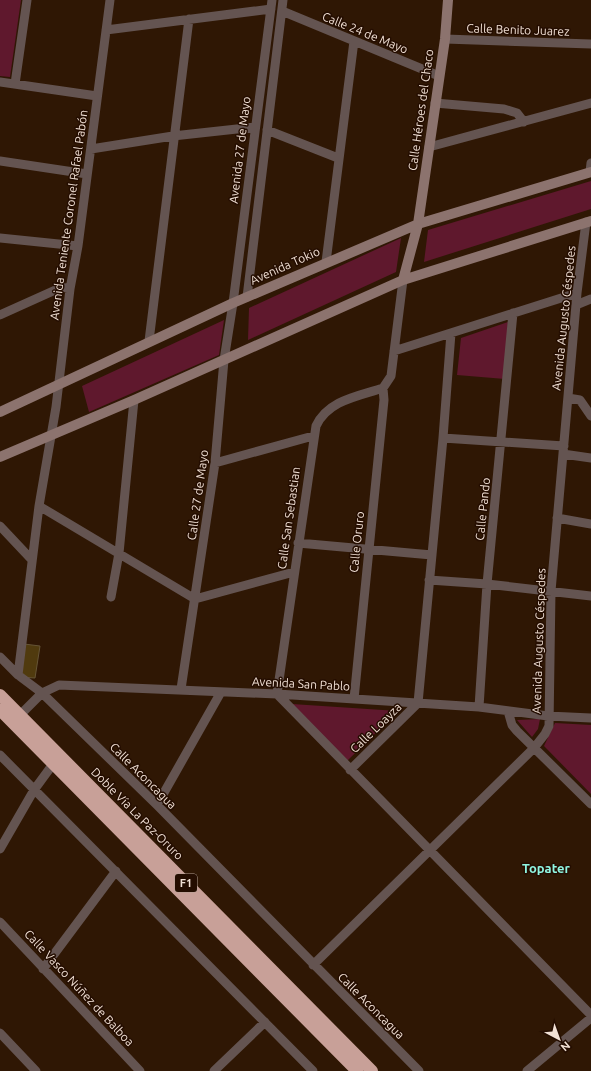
<svg xmlns="http://www.w3.org/2000/svg" width="591" height="1071" font-family="Ubuntu,sans-serif">
  <style>
    .green { fill: #5f182d }
    .building { fill: #503a0e; stroke: #655436 }
    .lines { fill: none; stroke-linecap: round; stroke-linejoin: round }
    .street { stroke: #645451; stroke-width: 9 }
    .secondary { stroke: #8c736e; stroke-width: 10 }
    .highway { stroke: #c8a098; stroke-width: 12 }
    .labels { text-anchor: middle; stroke-width: 3; stroke-linejoin: round; paint-order: stroke }
    .shield { fill: #240d00; stroke: #b4a195; stroke-width: 1 }
    .shield-label { font-size: 11px; font-weight: bold; fill: #f2e1d5 }
    .street-label { font-size: 12px; fill: #f2e1d5; stroke: #240d00 }
    .neighbourhood-label { font-size: 13px; font-weight: bold; fill: #90f6e2; stroke: #240d00 }
  </style>
  <rect width="100%" height="100%" fill="#2f1704"/>
  <!-- green -->
  <path class="green" d="M 0,0 L 21,0 L 10,77 L 0,76 Z
    M 591,181 L 591,209 L 424,262 L 428,230 Z
    M 401,238 L 396,272 L 248,340 L 249,308 Z
    M 224,320 L 219,355 L 89,412 L 82,386 Z
    M 508,322 L 505,379 L 457,375 L 461,338 Z
    M 292,704 L 398,711 L 347,761 Z
    M 540,719 L 538,729 L 532,737 L 517,720 Z
    M 555,723 L 591,725 L 591,794 L 544,746 Z"/>
  <!-- building -->
  <path class="building" d="M 24,644 L 40,646 L 35,678 L 20,677 Z"/>
  <g class="lines">
    <!-- street -->
    <path class="street" d="M 110,0 L 78,246 L 70,289 L 56,407 L 39,506 L 18,675 L 42,693 L 157,805 L 419,1071
      M 282,11 L 439,76
      M 106,30 L 271,9
      M 445,39 L 591,44
      M 0,82 L 97,96
      M 15,84 L 27,0
      M 435,103 L 504,109 L 517,113 L 524,122
      M 267,130 L 338,158
      M 429,147 L 591,103
      M 91,149 L 173,136 L 255,127
      M 0,161 L 87,174
      M 590,172 L 591,163
      M 0,238 L 78,246
      M 326,262 L 354,41
      M 403,280 L 391,376 L 383,388 C 359,396 328,400 316,426 L 277,694 L 591,1015
      M 247,297 L 283,0
      M 576,305 L 591,299
      M 0,315 L 62,287 L 70,289
      M 149,341 L 189,19
      M 394,351 L 577,293
      M 568,398 L 580,400 L 591,416
      M 443,438 L 564,446
      M 563,454 L 591,458
      M 215,463 L 313,436
      M 39,506 L 195,599 L 294,572
      M 557,518 L 591,524
      M 0,526 L 32,560
      M 298,543 L 432,555
      M 429,580 L 487,584 L 591,596
      M 111,597 L 119,553 L 134,400
      M 0,657 L 18,675
      M 181,689 L 215,463 L 224,360 L 233,303 L 272,0
      M 354,699 L 384,400 L 383,388
      M 479,707 L 487,584 L 513,313
      M 508,711 L 512,725 L 517,731 L 591,804
      M 20,715 L 42,693 L 59,685 L 277,694 L 479,707 L 548,716 L 591,718
      M 0,755 L 313,1071
      M 350,770 L 418,703 L 443,438 L 451,333
      M 157,805 L 221,692
      M 0,849 L 34,790 L 53,764
      M 0,922 L 140,1071
      M 313,965 L 534,748 L 545,734 L 549,726 L 551,591 L 577,293 L 586,222
      M 43,969 L 116,871
      M 0,1033 L 36,1071
      M 214,1071 L 265,1022
      M 527,1071 L 591,1018"/>
    <!-- secondary -->
    <path class="secondary" d="M 403,280 L 418,224 L 445,39 L 448,0
      M 0,412 L 233,303 L 418,224 L 591,172
      M 0,457 L 134,400 L 403,280 L 591,221"/>
    <!-- highway -->
    <path class="highway" d="M 0,695 L 372,1071
      M 0,710 L 357,1071"/>
  </g>
  <g class="labels">
    <!-- shield labels -->
    <rect class="shield" x="175" y="874" width="22" height="18" rx="3"/>
    <g class="shield-label">
      <text x="186" y="887">F1</text>
    </g>
    <!-- street labels -->
    <g class="street-label">
      <text transform="translate(518 30) rotate(2)" y="4">Calle Benito Juarez</text>
      <text transform="translate(365 33) rotate(22)" y="4">Calle 24 de Mayo</text>
      <text transform="translate(421 110) rotate(-82)" y="4">Calle Héroes del Chaco</text>
      <text transform="translate(240 150) rotate(-83)" y="4">Avenida 27 de Mayo</text>
      <text transform="translate(69 215) rotate(-82)" y="4">Avenida Teniente Coronel Rafael Pabón</text>
      <text transform="translate(285 266) rotate(-24)" y="4">Avenida Tokio</text>
      <text transform="translate(564 318) rotate(-84)" y="4">Avenida Augusto Céspedes</text>
      <text transform="translate(198 495) rotate(-82)" y="4">Calle 27 de Mayo</text>
      <text transform="translate(483 509) rotate(-84)" y="4">Calle Pando</text>
      <text transform="translate(289 518) rotate(-82)" y="4">Calle San Sebastian</text>
      <text transform="translate(357 542) rotate(-84)" y="4">Calle Oruro</text>
      <text transform="translate(539 641) rotate(-88)" y="4">Avenida Augusto Céspedes</text>
      <text transform="translate(301 684) rotate(3)" y="4">Avenida San Pablo</text>
      <text transform="translate(376 728) rotate(-44)" y="4">Calle Loayza</text>
      <text transform="translate(143 776) rotate(45)" y="4">Calle Aconcagua</text>
      <text transform="translate(137 814) rotate(45)" y="4">Doble Vía La Paz-Oruro</text>
      <text transform="translate(79 988) rotate(47)" y="4">Calle Vasco Núñez de Balboa</text>
      <text transform="translate(371 1006) rotate(45)" y="4">Calle Aconcagua</text>
    </g>
    <!-- neighbourhood labels -->
    <g class="neighbourhood-label">
      <text x="546" y="873">Topater</text>
    </g>
  </g>
  <!-- north arrow -->
  <g transform="translate(559 1039) rotate(139)" stroke="#240d00" stroke-width="3" paint-order="stroke">
  <path d="M0-3L7 15L0 10L-7 15Z" fill="#f2e1d5"/>
  <text y="-6" font-size="11" font-weight="bold" text-anchor="middle" fill="#f2e1d5">N</text>
  </g>
</svg>
